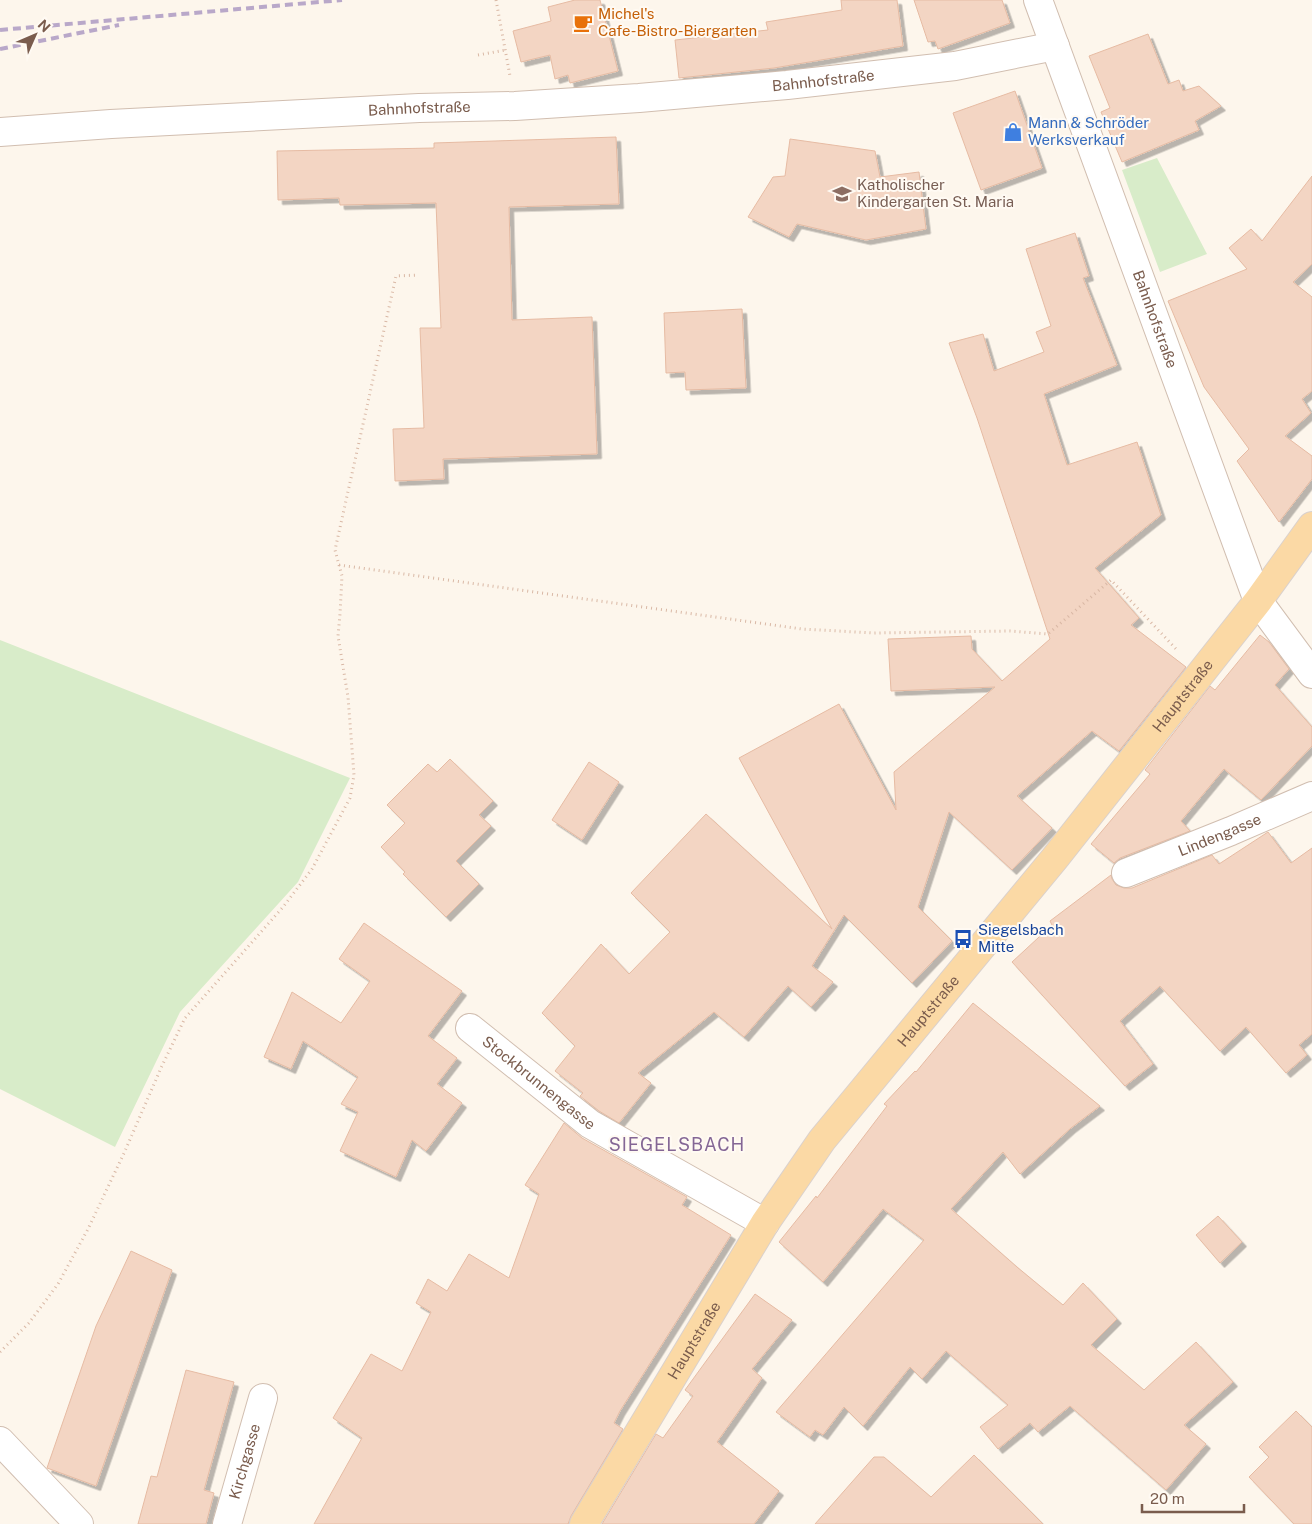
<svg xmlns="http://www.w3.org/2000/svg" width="1312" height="1524" font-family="'Public Sans',sans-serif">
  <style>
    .green { fill: #d8ecc9 }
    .building { fill: #f3d5c3; stroke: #e6bba3; filter: url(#shadow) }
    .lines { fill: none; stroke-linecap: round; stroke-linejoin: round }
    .minor-casing { stroke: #d1beb0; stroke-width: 30 }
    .major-casing { stroke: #dad1cd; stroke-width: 30 }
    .path { stroke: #d9b8a5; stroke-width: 3; stroke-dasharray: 1 4; stroke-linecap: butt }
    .minor { stroke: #fff; stroke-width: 28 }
    .major { stroke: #fbd9a5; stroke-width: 28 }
    .rail { stroke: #b9a8c9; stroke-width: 4; stroke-dasharray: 8 5; stroke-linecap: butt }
    .labels { text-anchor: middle; stroke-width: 4; stroke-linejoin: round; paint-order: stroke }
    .food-label { font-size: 15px; fill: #c56008; stroke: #fffaf3; text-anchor: start }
    .street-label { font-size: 15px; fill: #7a5c4d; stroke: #fffaf3 }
    .shop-label { font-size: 15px; fill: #366cbe; stroke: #fffaf3; text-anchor: start }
    .education-label { font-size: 15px; fill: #785e54; stroke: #fffaf3; text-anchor: start }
    .transit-label { font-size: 15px; fill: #164399; stroke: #fffaf3; text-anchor: start }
    .quarter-label { font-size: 18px; letter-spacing: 1px; fill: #846695; stroke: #fffaf3 }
  </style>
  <defs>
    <filter id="shadow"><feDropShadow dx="4.5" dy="4.5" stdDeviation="0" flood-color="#0004"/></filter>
  </defs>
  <rect width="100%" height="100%" fill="#fdf6ec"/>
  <!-- green -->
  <path class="green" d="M 1157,158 L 1207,254 L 1160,272 L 1122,170 Z
    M 0,640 L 350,778 L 298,882 L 180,1012 L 115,1147 L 0,1089 Z"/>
  <!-- building -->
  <path class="building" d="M 575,0 L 600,0 L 618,71 L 570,83 L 568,75 L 555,79 L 550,55 L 521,62 L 513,31 L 551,21 L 548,7 Z
    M 841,0 L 897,0 L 903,46 L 774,68 L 679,78 L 675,40 L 768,30 L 766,22 L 842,10 Z
    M 914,0 L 1002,0 L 1010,23 L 938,49 L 935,41 L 928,42 Z
    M 1148,34 L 1168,84 L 1179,80 L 1183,91 L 1199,86 L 1221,106 L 1195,121 L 1199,130 L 1122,162 L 1101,112 L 1110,108 L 1089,56 Z
    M 1015,91 L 1042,168 L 981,190 L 953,113 Z
    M 616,137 L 619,204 L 509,207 L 512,320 L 592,317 L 597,454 L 443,459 L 444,479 L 395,481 L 393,429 L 424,428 L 420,328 L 441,328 L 436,203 L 340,205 L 339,198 L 278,200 L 277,151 L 434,148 L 434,143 Z
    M 790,139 L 875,151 L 880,177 L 919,172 L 926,229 L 866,240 L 797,224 L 789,237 L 748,217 L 773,177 L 785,176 Z
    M 1312,176 L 1312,264 L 1293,282 L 1312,297 L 1312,391 L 1302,399 L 1311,413 L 1285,436 L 1312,456 L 1312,479 L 1279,522 L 1237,461 L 1249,449 L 1204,387 L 1168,301 L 1247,269 L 1229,248 L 1251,229 L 1262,241 Z
    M 1075,233 L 1089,276 L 1083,278 L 1117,365 L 1044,394 L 1067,465 L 1137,442 L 1161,515 L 1095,568 L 1139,618 L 1131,625 L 1186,667 L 1119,751 L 1092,731 L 1017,796 L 1052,828 L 1012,870 L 949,812 L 918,907 L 952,941 L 912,983 L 844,915 L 812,966 L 833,982 L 811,1007 L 788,986 L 744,1037 L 714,1012 L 638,1073 L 651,1083 L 619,1123 L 599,1111 L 580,1096 L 583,1093 L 555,1071 L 575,1046 L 542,1013 L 601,944 L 629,974 L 670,932 L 631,893 L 706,814 L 832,929 L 739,758 L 839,704 L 896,810 L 894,772 L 995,687 L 891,691 L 888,639 L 971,636 L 972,649 L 1002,681 L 1050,639 L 977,418 L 949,343 L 983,334 L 994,371 L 1044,352 L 1036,332 L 1051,326 L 1026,249 Z
    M 742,309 L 746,388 L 686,390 L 685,372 L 666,373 L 664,313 Z
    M 1260,635 L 1269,642 L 1289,669 L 1275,685 L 1312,727 L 1312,746 L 1261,800 L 1224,769 L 1181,821 L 1190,831 L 1120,858 L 1114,863 L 1091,844 L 1150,774 L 1145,770 L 1210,686 L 1215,690 Z
    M 450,759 L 493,801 L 479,815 L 491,826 L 456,861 L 479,884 L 446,917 L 403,874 L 405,872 L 381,847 L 405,823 L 387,805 L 428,764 L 437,772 Z
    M 589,762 L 619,782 L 582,840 L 552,820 Z
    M 1268,832 L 1291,863 L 1312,848 L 1312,1034 L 1299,1045 L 1307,1055 L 1286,1073 L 1246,1027 L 1220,1051 L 1160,986 L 1120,1021 L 1153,1064 L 1125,1086 L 1012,962 L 1052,925 L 1050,921 L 1111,875 L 1112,879 L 1116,885 L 1124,888 L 1132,888 L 1212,855 L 1219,864 Z
    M 364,923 L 462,991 L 428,1036 L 457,1058 L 437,1084 L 462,1103 L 426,1151 L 412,1140 L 396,1177 L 340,1151 L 358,1112 L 341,1104 L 358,1077 L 303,1041 L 291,1069 L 264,1057 L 292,992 L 341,1023 L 370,981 L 339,959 Z
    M 973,1003 L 1100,1106 L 1071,1128 L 1020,1174 L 1003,1152 L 951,1209 L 1017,1267 L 1063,1305 L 1083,1283 L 1117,1319 L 1091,1345 L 1144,1390 L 1196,1342 L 1233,1382 L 1184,1425 L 1206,1444 L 1166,1490 L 1070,1406 L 1038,1432 L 1030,1423 L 998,1449 L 980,1427 L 1008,1405 L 946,1351 L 922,1379 L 910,1367 L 863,1426 L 844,1407 L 823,1435 L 815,1430 L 810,1437 L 776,1412 L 924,1240 L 883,1209 L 823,1282 L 779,1242 L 816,1196 L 817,1198 L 887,1106 L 884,1104 L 915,1071 L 916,1072 Z
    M 564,1123 L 582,1138 L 687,1197 L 682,1205 L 731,1235 L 620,1411 L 614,1423 L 623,1429 L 571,1516 L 568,1524 L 314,1524 L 362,1438 L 333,1418 L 371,1354 L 402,1371 L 431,1312 L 416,1303 L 428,1279 L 447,1291 L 469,1254 L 509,1278 L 539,1194 L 525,1185 Z
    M 1218,1216 L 1242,1242 L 1220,1263 L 1196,1235 Z
    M 131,1251 L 172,1270 L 96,1486 L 47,1468 L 96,1326 Z
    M 755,1294 L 792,1320 L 752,1369 L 762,1378 L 717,1442 L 779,1491 L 754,1524 L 602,1524 L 656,1434 L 663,1438 L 693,1396 L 685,1390 Z
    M 186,1370 L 234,1382 L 204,1490 L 214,1493 L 206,1524 L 138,1524 L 151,1476 L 157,1477 Z
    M 1296,1411 L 1312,1427 L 1312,1524 L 1294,1524 L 1249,1477 L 1269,1457 L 1259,1447 Z
    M 974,1455 L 1043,1524 L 815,1524 L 874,1457 L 884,1457 L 931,1497 Z"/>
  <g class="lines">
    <!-- minor casing -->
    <g class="minor-casing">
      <g id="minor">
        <path id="s1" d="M 1038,0 L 1258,601 L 1312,674"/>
        <path id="s2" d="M 0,132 L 111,124 L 419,108 L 515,106 L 639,98 L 787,85 L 955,66 L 1055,46"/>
        <path id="s3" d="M 1126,873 L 1231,831 L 1312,796"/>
        <path id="s4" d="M 470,1028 L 590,1124 L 765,1223"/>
        <path d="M 0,1441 L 79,1524"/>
        <path id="s5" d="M 227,1524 L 263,1398"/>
      </g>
    </g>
    <!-- major casing -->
    <g class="major-casing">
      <g id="major">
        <path id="s6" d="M 584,1524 L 765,1223 L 822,1140 L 1055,858 L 1258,601 L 1312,526"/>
      </g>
    </g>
    <!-- path -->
    <path class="path" d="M 496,0 L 510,76
      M 478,55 L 506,50
      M 339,565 L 802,629 L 874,633 L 1010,631 L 1048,634 L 1111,580 L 1178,651
      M 0,1352 L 29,1323 L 58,1284 L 88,1229 L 125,1151 L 161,1068 L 185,1018 L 283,907 L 312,869 L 350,798 L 354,775 L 348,697 L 338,636 L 340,614 L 342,576 L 335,550 L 396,276 L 418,275"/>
    <!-- minor -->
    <use href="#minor" class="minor"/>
    <!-- major -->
    <use href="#major" class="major"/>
    <!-- rail -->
    <path class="rail" d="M 0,30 L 342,0
      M 0,49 L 119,25"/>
  </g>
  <!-- icons -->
  <defs>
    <g id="cafe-bare" transform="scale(1.5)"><path d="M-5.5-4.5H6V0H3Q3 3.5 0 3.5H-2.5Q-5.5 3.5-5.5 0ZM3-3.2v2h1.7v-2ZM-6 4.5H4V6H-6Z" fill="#e8710a" stroke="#fffaf3" stroke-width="2.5" paint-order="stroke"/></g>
    <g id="shop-bare" transform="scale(1.5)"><path d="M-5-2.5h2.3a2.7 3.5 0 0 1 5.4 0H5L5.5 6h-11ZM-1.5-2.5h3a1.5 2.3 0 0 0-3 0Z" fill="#3f7fe0" stroke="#fffaf3" stroke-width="2.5" paint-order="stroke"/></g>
    <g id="school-bare" transform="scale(1.5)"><path d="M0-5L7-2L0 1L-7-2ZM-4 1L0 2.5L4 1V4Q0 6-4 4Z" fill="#8d6e63" stroke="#fffaf3" stroke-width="2.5" paint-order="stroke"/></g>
    <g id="bus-bare" transform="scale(1.5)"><path d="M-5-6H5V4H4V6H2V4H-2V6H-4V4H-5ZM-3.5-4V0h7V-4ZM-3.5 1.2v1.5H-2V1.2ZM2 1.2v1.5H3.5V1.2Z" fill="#1a4fb4" stroke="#fffaf3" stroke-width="2.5" paint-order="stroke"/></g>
  </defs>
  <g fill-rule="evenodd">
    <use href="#cafe-bare" x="583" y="23"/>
    <use href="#shop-bare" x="1013" y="132"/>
    <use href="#school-bare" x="842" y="194"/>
    <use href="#bus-bare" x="963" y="939"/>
  </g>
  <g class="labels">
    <!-- food labels -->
    <g class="food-label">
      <text x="598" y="19">Michel's<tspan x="598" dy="17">Cafe-Bistro-Biergarten</tspan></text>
    </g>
    <!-- street labels -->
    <g class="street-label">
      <text dy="5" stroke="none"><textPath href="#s2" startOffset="825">Bahnhofstraße</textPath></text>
      <text dy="5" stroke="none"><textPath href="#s2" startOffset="420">Bahnhofstraße</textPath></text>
      <text dy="5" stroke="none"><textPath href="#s1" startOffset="340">Bahnhofstraße</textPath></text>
      <text dy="5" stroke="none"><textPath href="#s6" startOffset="1024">Hauptstraße</textPath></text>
      <text dy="5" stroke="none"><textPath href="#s3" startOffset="101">Lindengasse</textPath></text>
      <text dy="5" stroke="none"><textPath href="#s6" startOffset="619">Hauptstraße</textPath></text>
      <text dy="5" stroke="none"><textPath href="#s4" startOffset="88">Stockbrunnengasse</textPath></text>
      <text dy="5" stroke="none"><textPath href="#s6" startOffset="214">Hauptstraße</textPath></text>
      <text dy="5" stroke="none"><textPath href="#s5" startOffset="65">Kirchgasse</textPath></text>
    </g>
    <!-- shop labels -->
    <g class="shop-label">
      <text x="1028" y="128">Mann &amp; Schröder<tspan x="1028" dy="17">Werksverkauf</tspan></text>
    </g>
    <!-- education labels -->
    <g class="education-label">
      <text x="857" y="190">Katholischer<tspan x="857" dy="17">Kindergarten St. Maria</tspan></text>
    </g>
    <!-- transit labels -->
    <g class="transit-label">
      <text x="978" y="935">Siegelsbach<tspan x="978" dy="17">Mitte</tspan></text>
    </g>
    <!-- quarter labels -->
    <g class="quarter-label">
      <text x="677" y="1151">SIEGELSBACH</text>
    </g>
  </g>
  <!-- north arrow -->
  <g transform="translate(35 35) rotate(45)" stroke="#fffaf3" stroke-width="4" paint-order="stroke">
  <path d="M0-4L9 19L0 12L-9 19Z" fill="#7a5c4d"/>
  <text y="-8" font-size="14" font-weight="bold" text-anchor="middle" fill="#7a5c4d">N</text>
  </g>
  <!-- scale -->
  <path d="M1142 1504v8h102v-8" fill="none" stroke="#7a5c4d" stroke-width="2.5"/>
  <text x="1150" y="1504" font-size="15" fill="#7a5c4d" stroke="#fffaf3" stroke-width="4" paint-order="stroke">20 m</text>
</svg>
